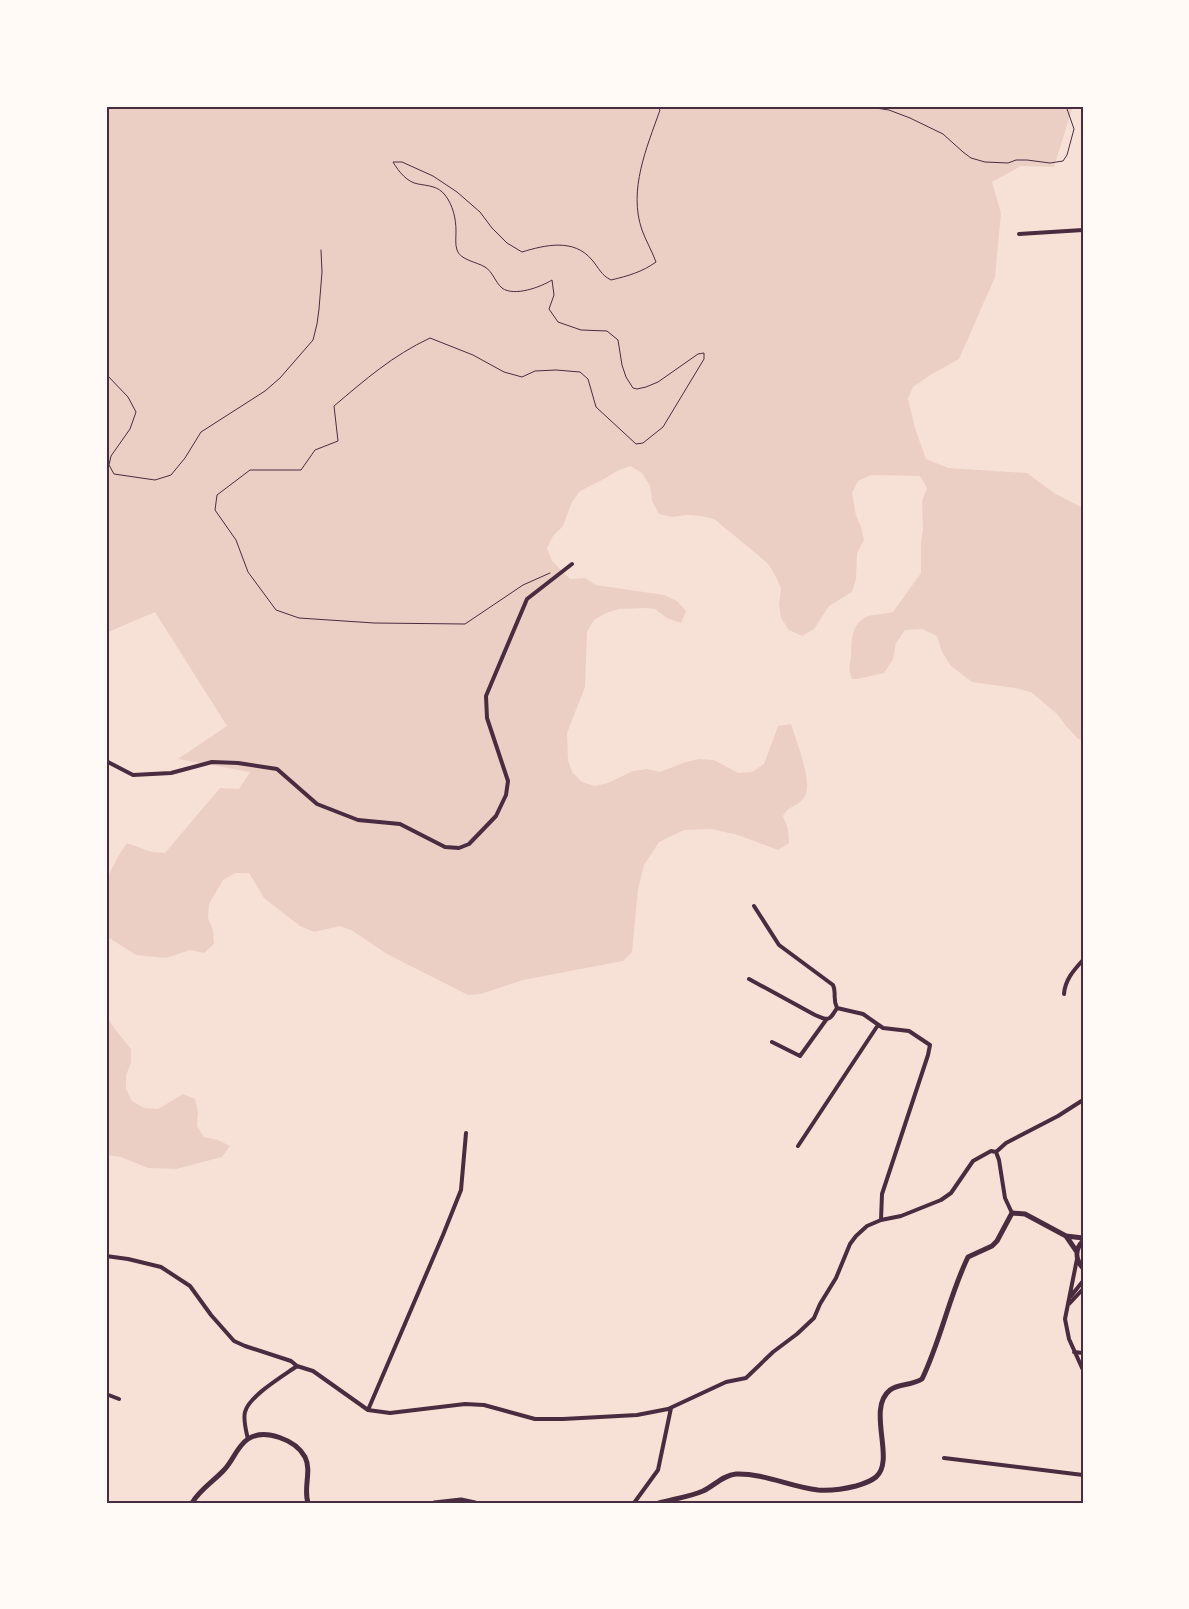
<svg xmlns="http://www.w3.org/2000/svg" width="1189" height="1609" font-family="'Asap Condensed',sans-serif">
  <style>
    .green { fill: #ebcfc5 }
    .lines { fill: none; stroke-linecap: round; stroke-linejoin: round }
    .path { stroke: #4a2c40; stroke-width: 1 }
    .minor { stroke: #4a2c40; stroke-width: 4 }
    .tertiary { stroke: #4a2c40; stroke-width: 5 }
    .neatline { fill: none; stroke: #4a2c40; stroke-width: 2 }
  </style>
  <rect width="100%" height="100%" fill="#f7e1d7"/>
  <!-- green -->
  <path class="green" d="M 106,106 L 1073,106 L 1054,167 L 1021,166 L 992,182 L 1001,213 L 995,277 L 959,359 L 932,374 L 913,387 L 908,399 L 915,428 L 926,459 L 948,468 L 1027,473 L 1054,493 L 1083,508 L 1083,740 L 1078,739 L 1067,727 L 1057,714 L 1031,692 L 1015,688 L 972,682 L 951,666 L 942,652 L 937,636 L 922,629 L 905,630 L 896,643 L 893,659 L 884,673 L 857,679 L 852,679 C 848,670 850,665 851,656 C 852,641 850,626 866,617 C 871,614 887,614 893,612 L 921,573 L 921,543 L 923,529 L 922,501 L 927,488 L 920,476 L 871,475 L 858,481 L 852,493 L 856,515 L 861,527 L 864,540 L 857,553 L 856,579 L 852,592 L 829,606 L 814,629 L 802,636 L 789,630 L 781,618 L 779,604 L 781,589 L 776,577 L 769,565 L 758,555 L 714,519 L 701,516 L 686,515 L 672,517 L 659,514 L 652,501 L 650,486 L 642,473 L 630,466 L 617,471 L 604,479 L 580,491 L 572,502 L 563,526 L 553,536 L 547,548 L 552,561 L 570,579 L 585,578 L 596,585 L 664,595 L 677,601 L 686,611 L 681,623 L 667,618 L 655,609 L 647,608 L 619,609 L 606,613 L 594,620 L 587,632 L 585,687 L 567,733 L 568,760 L 572,772 L 582,782 L 595,786 L 608,783 L 633,771 L 647,769 L 660,772 L 686,762 L 699,759 L 714,760 L 738,773 L 752,772 L 764,764 L 778,726 L 791,724 C 796,739 809,775 807,788 C 807,791 805,797 803,799 C 798,806 788,806 783,816 L 788,829 L 789,843 L 778,850 L 738,835 L 711,829 L 684,830 L 659,842 L 644,865 L 638,889 L 632,952 L 623,961 L 523,980 L 481,994 L 468,995 L 387,954 L 353,931 L 340,926 L 314,932 L 300,926 L 264,898 L 249,873 L 235,873 L 223,880 L 209,904 L 208,918 L 213,930 L 214,944 L 204,953 L 190,950 L 166,958 L 136,955 L 106,936 L 106,880 L 119,855 L 127,843 L 152,852 L 165,853 L 220,788 L 239,789 L 250,772 L 178,759 L 227,726 L 155,612 L 106,633 Z
    M 106,1015 L 114,1028 L 131,1049 L 131,1063 L 126,1075 L 126,1089 L 132,1101 L 144,1108 L 158,1109 L 183,1094 L 195,1099 L 198,1112 L 197,1126 L 204,1137 L 218,1140 L 230,1146 L 222,1157 L 176,1169 L 148,1168 L 121,1157 L 106,1155 Z"/>
  <g class="lines">
    <!-- path -->
    <path class="path" d="M 862,106 L 889,110 L 910,118 L 943,134 L 963,152 L 971,158 L 985,162 L 1008,163 L 1016,160 L 1027,160 L 1050,163 L 1063,161 L 1067,155 L 1074,129 L 1066,106
      M 106,374 L 128,397 L 136,412 L 130,429 L 111,456 L 109,465 L 114,474 L 155,480 L 171,475 L 185,458 L 201,432 L 265,391 L 280,378 L 313,340 L 317,324 L 319,309 L 322,272 L 321,250
      M 550,573 L 523,585 L 465,624 L 374,623 L 299,618 L 276,610 L 248,572 L 236,540 L 215,510 L 217,495 L 250,470 L 301,470 L 315,450 L 338,441 L 334,406 C 366,379 392,356 430,338 L 473,355 L 504,372 L 522,377 L 535,371 L 556,370 L 580,372 L 588,379 L 596,407 L 636,444 L 643,443 L 663,427 L 704,359 L 704,353 L 698,354 L 658,382 L 646,387 L 637,389 L 633,388 L 626,377 L 622,365 L 618,340 L 607,331 L 581,330 L 558,322 L 549,309 L 554,295 L 552,280 C 541,287 514,297 502,288 C 495,282 493,272 485,267 C 477,262 460,260 457,250 C 455,244 456,238 456,231 C 456,219 453,205 445,195 C 438,186 429,186 418,184 C 407,182 399,172 393,162 L 402,162 L 433,176 L 457,192 L 480,212 L 492,228 L 507,243 L 522,252 C 545,245 574,238 592,260 C 599,268 601,275 611,280 C 628,276 642,272 656,262 C 652,251 646,241 642,230 C 628,190 647,147 660,110 L 657,106"/>
    <!-- minor -->
    <path class="minor" d="M 1019,234 L 1083,230
      M 106,761 L 133,775 L 171,773 L 212,762 L 238,763 L 277,769 L 317,804 L 358,820 L 400,824 L 445,847 L 459,848 L 469,844 L 496,816 L 506,795 L 508,781 L 487,718 L 486,696 L 527,599 L 572,564
      M 754,906 L 779,945 L 833,985 C 837,993 832,998 837,1008 L 863,1014 L 883,1028 L 909,1031 L 930,1045 L 928,1055 L 882,1194 L 881,1220
      M 749,979 L 815,1015 C 829,1021 829,1021 837,1008
      M 1064,994 C 1065,980 1073,971 1083,960
      M 772,1042 L 800,1056 L 826,1020
      M 798,1146 L 878,1025
      M 996,1152 L 1006,1143 L 1058,1116 L 1083,1100
      M 106,1256 L 128,1259 L 161,1267 L 190,1286 L 211,1315 L 234,1341 L 245,1346 L 291,1361 L 297,1366 L 313,1371 L 368,1410 L 390,1413 L 465,1404 L 484,1405 L 535,1419 L 563,1419 L 637,1415 L 668,1409 L 726,1382 L 746,1378 L 773,1352 L 797,1334 L 814,1318 L 820,1304 L 836,1278 L 850,1244 L 856,1236 L 867,1226 L 881,1220 L 901,1216 L 941,1200 L 951,1193 L 973,1161 L 991,1151 L 996,1152 L 999,1160 L 1005,1198 L 1012,1213
      M 1077,1259 L 1065,1319 L 1069,1339 L 1083,1370
      M 1071,1296 L 1083,1281
      M 1069,1304 L 1083,1289
      M 1074,1352 L 1083,1353
      M 106,1394 L 119,1399
      M 368,1410 L 443,1235 L 461,1190 L 466,1133
      M 248,1439 C 246,1431 243,1420 245,1412 C 249,1396 283,1376 297,1366
      M 944,1458 L 1083,1475
      M 634,1503 L 658,1470 L 671,1408"/>
    <!-- tertiary -->
    <path class="tertiary" d="M 1066,1236 L 1077,1252
      M 1083,1241 C 1075,1249 1075,1259 1083,1268
      M 192,1503 C 200,1489 214,1481 224,1470 C 233,1461 237,1446 248,1439 C 265,1428 296,1440 305,1457 C 312,1471 303,1488 308,1503
      M 434,1503 L 461,1500 L 475,1503
      M 659,1503 C 673,1499 689,1497 703,1491 C 714,1486 723,1475 736,1474 C 764,1473 790,1487 818,1490 C 830,1491 844,1489 856,1486 C 863,1484 870,1482 876,1477 C 896,1460 866,1409 890,1390 C 899,1383 911,1386 922,1379 C 941,1340 949,1296 968,1257 L 992,1246 L 997,1241 L 1012,1213 L 1025,1214 L 1066,1236 L 1083,1238"/>
  </g>
  <!-- border -->
  <rect width="1189" height="1609" fill="none" stroke="#fffaf5" stroke-width="215"/>
  <rect x="108" y="108" width="974" height="1394" class="neatline"/>
</svg>
